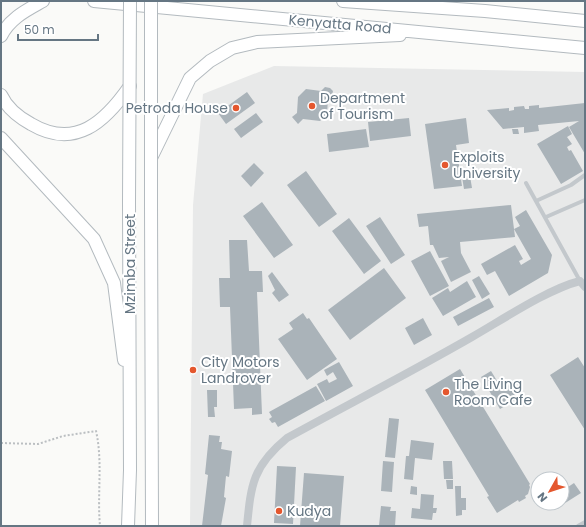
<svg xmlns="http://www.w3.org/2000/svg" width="586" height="527" font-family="Poppins,sans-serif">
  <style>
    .built { fill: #e8e9e9; fill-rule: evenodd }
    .building { fill: #aab3b9 }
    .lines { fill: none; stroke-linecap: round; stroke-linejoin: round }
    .secondary-casing { stroke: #b3babf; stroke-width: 14 }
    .path { stroke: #bbbfc2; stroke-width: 2; stroke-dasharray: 2 2; stroke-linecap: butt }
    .lane { stroke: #c3c8cc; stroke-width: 4 }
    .street { stroke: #c3c8cc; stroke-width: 8 }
    .secondary { stroke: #fff; stroke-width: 12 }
    .secondary-bridge-casing { stroke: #b3babf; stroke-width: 14; stroke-linecap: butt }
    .secondary-bridge { stroke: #fff; stroke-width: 12 }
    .poi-dot { fill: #e4572e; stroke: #fff; stroke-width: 1.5 }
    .labels { text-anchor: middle; stroke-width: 4; stroke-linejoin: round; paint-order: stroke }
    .street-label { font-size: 14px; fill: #657683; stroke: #fff }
    .poi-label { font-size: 14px; fill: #657683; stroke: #fff; text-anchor: start }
  </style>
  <rect width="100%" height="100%" fill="#fafaf8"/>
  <!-- built -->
  <path class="built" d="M 274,66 L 585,72 L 585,526 L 190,526 L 193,205 L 203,94 ZM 538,479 L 562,479 L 562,503 L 538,503 Z"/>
  <!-- building -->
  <path class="building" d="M 325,87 L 330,88 L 333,91 L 332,95 L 328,99 L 327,114 L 320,121 L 303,119 L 298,124 L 292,117 L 297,113 L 298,97 L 306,89 L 321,91 Z
    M 247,92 L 255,103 L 226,124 L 218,113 Z
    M 585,103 L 585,154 L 569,127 L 579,121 L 538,125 L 539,131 L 524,133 L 524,127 L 503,129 L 487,110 L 509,108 L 509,111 L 514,110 L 514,107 L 524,106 L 525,109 L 529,109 L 529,106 L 539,105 L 539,108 Z
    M 256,113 L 263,122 L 241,138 L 234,129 Z
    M 409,118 L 411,136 L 370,141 L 368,122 Z
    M 466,118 L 469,143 L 456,145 L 462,186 L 434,189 L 425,124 Z
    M 568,126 L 572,134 L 567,137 L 572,144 L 567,147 L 569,151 L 571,150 L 583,171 L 561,184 L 537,144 Z
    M 366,129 L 369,147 L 329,152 L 327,134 Z
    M 512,129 L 518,129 L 519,134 L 513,134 Z
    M 254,163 L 264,173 L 251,187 L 241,176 Z
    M 306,171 L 337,214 L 319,227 L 287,185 Z
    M 470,176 L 472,188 L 464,189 L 462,177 Z
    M 262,202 L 293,245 L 274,258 L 243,216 Z
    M 511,205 L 515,237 L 460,242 L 461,253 L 471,272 L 451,282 L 441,261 L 449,257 L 439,258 L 433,245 L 430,245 L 428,226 L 419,227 L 417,214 Z
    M 526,210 L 552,255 L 548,273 L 509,296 L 495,271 L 487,275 L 481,264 L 515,245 L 523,259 L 519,261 L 521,265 L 531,259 L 514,229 L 520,226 L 515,217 Z
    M 380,217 L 405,255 L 391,264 L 366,226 Z
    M 349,218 L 381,261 L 364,274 L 332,231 Z
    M 229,240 L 247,240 L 249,271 L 262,271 L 263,292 L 257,292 L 262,414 L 252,415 L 252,408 L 234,409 L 230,307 L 220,307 L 219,278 L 230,278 Z
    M 430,251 L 449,286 L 430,296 L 411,261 Z
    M 384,268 L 406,298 L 350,340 L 328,310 Z
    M 272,272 L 289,295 L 279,302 L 272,293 L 275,290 L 268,276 Z
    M 479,276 L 490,294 L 482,299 L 472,280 Z
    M 467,281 L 476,297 L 443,316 L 432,298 L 448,288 L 450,292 Z
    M 489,298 L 494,307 L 458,326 L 453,317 Z
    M 303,313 L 307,319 L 309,318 L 337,359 L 307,380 L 278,339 L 293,329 L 289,323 Z
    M 423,318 L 432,335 L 414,345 L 405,328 Z
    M 578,357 L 585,368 L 585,430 L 550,375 Z
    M 339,362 L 353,386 L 326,401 L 317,384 L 327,379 L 329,383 L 337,379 L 333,372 L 327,376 L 324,370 Z
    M 460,369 L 530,484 L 529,485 L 530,487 L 528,494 L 525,496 L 526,498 L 519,502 L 518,500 L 497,513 L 487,497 L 489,496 L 425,390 Z
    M 491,371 L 502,389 L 509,385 L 517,399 L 500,409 L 481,377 Z
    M 316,386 L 325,401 L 278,427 L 275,422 L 272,423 L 269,419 L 272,417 L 269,412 Z
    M 207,390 L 217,390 L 217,407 L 214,407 L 215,417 L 208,417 Z
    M 389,418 L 399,419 L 395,458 L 385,457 Z
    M 209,435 L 220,436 L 219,442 L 222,442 L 221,449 L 232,451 L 229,477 L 226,476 L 224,497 L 226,498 L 221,526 L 202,526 L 208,475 L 205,474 Z
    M 411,440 L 434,443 L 432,460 L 415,458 L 413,480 L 404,479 L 406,456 L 409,456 Z
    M 383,461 L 394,462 L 392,492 L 381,491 Z
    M 443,461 L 452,461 L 453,479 L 444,479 Z
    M 277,466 L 296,467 L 293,524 L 274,523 Z
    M 304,473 L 344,476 L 340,526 L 300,526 Z
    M 446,480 L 453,480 L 453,489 L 447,489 Z
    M 574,483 L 581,493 L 562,505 L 560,503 L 562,503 L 562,488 L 566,485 L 568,487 Z
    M 411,486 L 417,487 L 417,495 L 410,494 Z
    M 455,486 L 461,486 L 461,498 L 466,498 L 466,510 L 462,510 L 462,515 L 456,516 Z
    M 421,494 L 434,495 L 433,508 L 437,508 L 436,513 L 433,513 L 432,520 L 411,518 L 412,508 L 420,509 Z
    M 381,506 L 391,507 L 390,511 L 396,511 L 395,526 L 379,526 Z"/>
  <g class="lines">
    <!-- secondary casing -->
    <g class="secondary-casing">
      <path id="secondary" d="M 94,1 L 585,48
        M 343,1 L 485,11 L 585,21
        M 1,36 C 10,18 27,10 43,1
        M 1,95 C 7,108 18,117 31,124 C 75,150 105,122 130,86
        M 1,138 L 94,239 L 114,283 L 124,360
        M 151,158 L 190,78 L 210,61 L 232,48 L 257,42 L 400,35
        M 151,204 L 152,526
        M 128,526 L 130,470 L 129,202"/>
    </g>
    <!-- path -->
    <path class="path" d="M 1,443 L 38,444 L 63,436 L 96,431 C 103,462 97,495 100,526"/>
    <!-- lane -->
    <path class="lane" d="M 526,183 L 580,281
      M 536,201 L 571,185 L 585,175
      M 546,217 L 585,200
      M 578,526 L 585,522"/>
    <!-- street -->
    <path class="street" d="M 247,526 C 251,484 253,466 287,438 C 349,404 411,372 472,337 C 502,320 548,289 580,281 L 585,287"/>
    <!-- secondary -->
    <use href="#secondary" class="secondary"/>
    <!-- secondary-bridge casing -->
    <g class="secondary-bridge-casing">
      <path id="secondary-bridge" d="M 129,202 L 130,1
        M 151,204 L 151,1"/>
    </g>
    <!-- secondary-bridge -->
    <use href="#secondary-bridge" class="secondary-bridge"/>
  </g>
  <!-- markers -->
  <g class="poi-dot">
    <circle cx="312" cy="106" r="4"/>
    <circle cx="236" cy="108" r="4"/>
    <circle cx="445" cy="165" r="4"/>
    <circle cx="193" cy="370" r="4"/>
    <circle cx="446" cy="392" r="4"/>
    <circle cx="279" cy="511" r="4"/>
  </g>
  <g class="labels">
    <!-- street labels -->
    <g class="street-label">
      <text transform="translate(340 24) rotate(5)" y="5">Kenyatta Road</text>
      <text transform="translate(130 264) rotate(-90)" y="5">Mzimba Street</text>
    </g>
    <!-- poi labels -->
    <g class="poi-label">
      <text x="320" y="103">Department<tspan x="320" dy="16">of Tourism</tspan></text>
      <text x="228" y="113" text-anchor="end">Petroda House</text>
      <text x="453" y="162">Exploits<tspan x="453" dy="16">University</tspan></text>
      <text x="201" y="367">City Motors<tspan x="201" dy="16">Landrover</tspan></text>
      <text x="454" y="389">The Living<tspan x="454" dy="16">Room Cafe</tspan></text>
      <text x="287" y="516">Kudya</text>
    </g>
  </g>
  <!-- border -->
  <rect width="586" height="527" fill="none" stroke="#657683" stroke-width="4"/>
  <!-- north arrow -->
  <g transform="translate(550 491) rotate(231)"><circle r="19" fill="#ffffff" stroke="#c1c8cd"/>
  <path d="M0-3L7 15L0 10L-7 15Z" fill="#e4572e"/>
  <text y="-6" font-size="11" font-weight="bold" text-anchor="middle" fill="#657683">N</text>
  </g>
  <!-- scale -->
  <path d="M18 34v6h80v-6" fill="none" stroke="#657683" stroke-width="2"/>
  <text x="24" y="34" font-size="12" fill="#657683" stroke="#ffffff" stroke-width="3" paint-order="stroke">50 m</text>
</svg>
